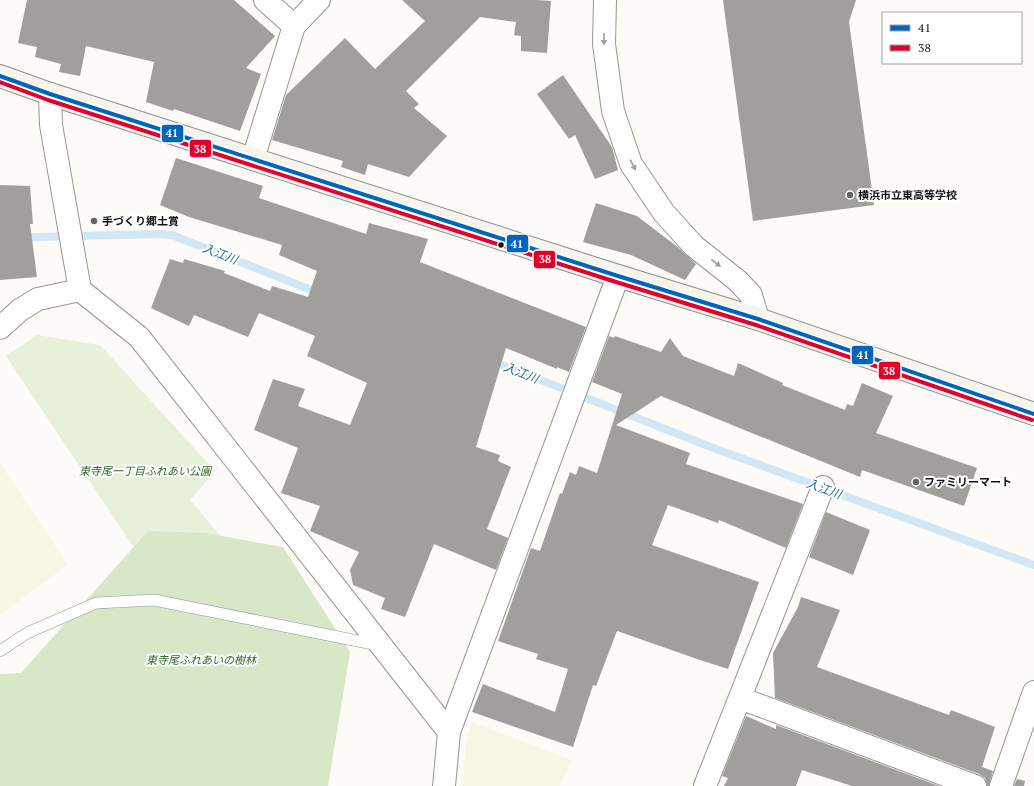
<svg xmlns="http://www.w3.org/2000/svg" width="1034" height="786" font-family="'PT Serif','Noto Sans JP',serif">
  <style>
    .farmland { fill: #f7f6e5 }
    .green { fill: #e7f0d9 }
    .forest { fill: #d7e7c8 }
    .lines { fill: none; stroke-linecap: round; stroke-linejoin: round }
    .stream { stroke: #d1e7f4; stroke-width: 8 }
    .building { fill: #a09f9c }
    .lane-casing { stroke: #979695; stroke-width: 12 }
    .street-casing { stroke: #979695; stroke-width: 24 }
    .secondary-casing { stroke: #8d8d8b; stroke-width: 24 }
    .lane { stroke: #fffefe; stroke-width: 11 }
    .street { stroke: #fffefe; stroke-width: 22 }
    .secondary { stroke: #f5f4ed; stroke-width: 22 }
    .bus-1-casing { stroke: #fff; stroke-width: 7 }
    .bus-2-casing { stroke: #fff; stroke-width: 7 }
    .bus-1 { stroke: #0065bd; stroke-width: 4 }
    .bus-2 { stroke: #e4002b; stroke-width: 4 }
    .oneway { fill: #a09f9f }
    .poi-dot { fill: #636362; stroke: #fff; stroke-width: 1.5 }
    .bus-dot { fill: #111; stroke: #fff; stroke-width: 1.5 }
    .labels { text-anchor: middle; stroke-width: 4; stroke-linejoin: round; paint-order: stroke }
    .poi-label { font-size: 11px; font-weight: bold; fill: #111; stroke: #fff; text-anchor: start }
    .park-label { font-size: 11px; font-style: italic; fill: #336525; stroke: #fff }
    .water-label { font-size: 12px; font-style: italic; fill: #23679a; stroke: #fff }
    .line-badge { stroke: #fff; stroke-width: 1.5 }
    .badge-label { font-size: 11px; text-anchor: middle; font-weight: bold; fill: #fff }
  </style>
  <rect width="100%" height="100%" fill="#fcfbf7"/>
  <!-- farmland -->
  <path class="farmland" d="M 0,463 L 68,565 L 0,615 Z
    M 472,722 L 572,760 L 560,786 L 462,786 L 466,741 Z"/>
  <!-- green -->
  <path class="green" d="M 37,335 L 100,345 L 215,471 L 190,500 L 233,551 L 161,588 L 6,356 Z"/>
  <!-- forest -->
  <path class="forest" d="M 148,531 L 205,533 L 283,547 L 350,652 L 328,786 L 0,786 L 0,674 L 21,673 Z"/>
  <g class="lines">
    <!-- stream -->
    <path class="stream" d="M 0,238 L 158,234 L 172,235 L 319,293
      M 492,361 L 716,449 L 1034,565"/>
  </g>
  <!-- building -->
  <path class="building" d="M 27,0 L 234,0 L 275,36 L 246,68 L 261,74 L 240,131 L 174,109 L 173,111 L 146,102 L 154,62 L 86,46 L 80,76 L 59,72 L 61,64 L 35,57 L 37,47 L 18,43 Z
    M 402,0 L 536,0 L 551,1 L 547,53 L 521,51 L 521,36 L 514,35 L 516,22 L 480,17 L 406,91 L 419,104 L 414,108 L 447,136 L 409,177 L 368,164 L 365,175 L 341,167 L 343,161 L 272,140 L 286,95 L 345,38 L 375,69 L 425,21 Z
    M 723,0 L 856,0 L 849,22 L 874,205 L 753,221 Z
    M 563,75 L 612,147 L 618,170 L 595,179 L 575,135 L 569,139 L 537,94 Z
    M 176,158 L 263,186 L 259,198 L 366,234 L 369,223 L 428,239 L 420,262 L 586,327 L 569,372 L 557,367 L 557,369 L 506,348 L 476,447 L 500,455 L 498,461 L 511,467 L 487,529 L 508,538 L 496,570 L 434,544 L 405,617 L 381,609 L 385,598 L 353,585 L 350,570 L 359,552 L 310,531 L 320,506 L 281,493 L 298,448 L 254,430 L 273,379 L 305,389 L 298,406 L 350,425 L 367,383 L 307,356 L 315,336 L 259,313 L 248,337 L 194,315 L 189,326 L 151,308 L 170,259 L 183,263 L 184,259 L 225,271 L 224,273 L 270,291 L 272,286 L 308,297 L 317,271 L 279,255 L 282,245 L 189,217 L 160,205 Z
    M 0,185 L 30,186 L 33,224 L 30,224 L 37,277 L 0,280 Z
    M 596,203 L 637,216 L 679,248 L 696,264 L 685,280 L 631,255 L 583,242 Z
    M 609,336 L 614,338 L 615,336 L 661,352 L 670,338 L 683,356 L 734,376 L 738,363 L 783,383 L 782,385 L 845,410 L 847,404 L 853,406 L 862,383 L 893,396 L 876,433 L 977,468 L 964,506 L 862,470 L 860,477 L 661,396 L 616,425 L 690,453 L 686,464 L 803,504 L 786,548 L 719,520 L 718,523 L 668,505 L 652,545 L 759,582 L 728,669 L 700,660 L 617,631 L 596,686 L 593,685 L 573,747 L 472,712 L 483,684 L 555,712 L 568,669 L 536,659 L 538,654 L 498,641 L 531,548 L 540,551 L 560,493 L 562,494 L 570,472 L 576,475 L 579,466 L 597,473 L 622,394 L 592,382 Z
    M 826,512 L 870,530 L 853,575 L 809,557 Z
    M 801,597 L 840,610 L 817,667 L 949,715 L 951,710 L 995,727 L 982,767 L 993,771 L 989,786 L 987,786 L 985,778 L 979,774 L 775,698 L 773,653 L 798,607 Z
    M 746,716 L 776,729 L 776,725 L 939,786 L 852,786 L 802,770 L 796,786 L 724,786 L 728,778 L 722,776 Z
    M 1017,779 L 1025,781 L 1024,786 L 1014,786 Z"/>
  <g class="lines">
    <!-- lane casing -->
    <g class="lane-casing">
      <path id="lane" d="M 0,651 L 27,633 L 96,603 L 154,600 L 378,645"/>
    </g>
    <!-- street casing -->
    <g class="street-casing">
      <path id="street" d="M 265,0 L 294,26
        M 605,0 L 604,44 L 613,111 L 631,164 L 664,213 L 694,246 L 738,281 L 751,295 L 758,319
        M 50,94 L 51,125 L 80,290 L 139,337 L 449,732
        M 253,159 L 294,26 L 319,0
        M 0,328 L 20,310 L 38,299 L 80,290
        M 740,698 L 975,786
        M 444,786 L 449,732 L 618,276
        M 705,786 L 823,487
        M 1001,786 L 1034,692"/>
    </g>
    <!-- secondary casing -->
    <g class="secondary-casing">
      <path id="secondary" d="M 0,76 L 50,94 L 618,276 L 758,319 L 1034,414"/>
    </g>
    <!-- lane -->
    <use href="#lane" class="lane"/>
    <!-- street -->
    <use href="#street" class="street"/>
    <!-- secondary -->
    <use href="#secondary" class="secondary"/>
    <!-- bus-1 casing -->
    <g class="bus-1-casing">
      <path id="bus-1" d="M 0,76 L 50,94 L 618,276 L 758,319 L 1034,414"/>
    </g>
    <!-- bus-2 casing -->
    <g class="bus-2-casing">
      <path id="bus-2" d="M 0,82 L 48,100 L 616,282 L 756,325 L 1032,420"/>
    </g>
    <!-- bus-1 -->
    <use href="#bus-1" class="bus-1"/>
    <!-- bus-2 -->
    <use href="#bus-2" class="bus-2"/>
  </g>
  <!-- one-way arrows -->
  <defs><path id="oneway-solid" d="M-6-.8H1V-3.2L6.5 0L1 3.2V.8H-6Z"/></defs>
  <g class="oneway">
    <use href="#oneway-solid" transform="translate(604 39) rotate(91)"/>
    <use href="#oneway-solid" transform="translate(633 165) rotate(62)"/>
    <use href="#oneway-solid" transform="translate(716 263) rotate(38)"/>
  </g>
  <!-- markers -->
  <g class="poi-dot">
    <circle cx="850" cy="195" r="4"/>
    <circle cx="94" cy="221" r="4"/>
    <circle cx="916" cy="482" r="4"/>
  </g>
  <circle class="bus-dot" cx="501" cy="245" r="3.5"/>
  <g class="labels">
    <!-- poi labels -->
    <g class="poi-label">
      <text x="858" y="199">横浜市立東高等学校</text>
      <text x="102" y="225">手づくり郷土賞</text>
      <text x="924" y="486">ファミリーマート</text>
    </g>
    <!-- park labels -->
    <g class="park-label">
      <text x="145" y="475">東寺尾一丁目ふれあい公園</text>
      <text x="201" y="664">東寺尾ふれあいの樹林</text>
    </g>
    <!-- water labels -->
    <g class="water-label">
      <text transform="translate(220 254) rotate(21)" y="4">入江川</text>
      <text transform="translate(521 373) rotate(21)" y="4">入江川</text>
      <text transform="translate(824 489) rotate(20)" y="4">入江川</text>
    </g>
  </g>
  <g class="line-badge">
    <rect x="161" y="124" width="23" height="19" rx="4" fill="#0065bd"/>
    <rect x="189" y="139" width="23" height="19" rx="4" fill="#e4002b"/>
    <rect x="506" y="234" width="23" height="19" rx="4" fill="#0065bd"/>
    <rect x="533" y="250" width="23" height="19" rx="4" fill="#e4002b"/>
    <rect x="851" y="345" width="23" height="20" rx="4" fill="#0065bd"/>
    <rect x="878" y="361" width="23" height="19" rx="4" fill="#e4002b"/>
  </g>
  <g class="badge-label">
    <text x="172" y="137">41</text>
    <text x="200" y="153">38</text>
    <text x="517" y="248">41</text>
    <text x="545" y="263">38</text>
    <text x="863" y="359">41</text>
    <text x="889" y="375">38</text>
  </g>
  <!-- legend -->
  <rect x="882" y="12" width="140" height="52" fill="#ffffff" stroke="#a0a0a0"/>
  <rect x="890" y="25" width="20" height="6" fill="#0065bd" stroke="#a0a0a0"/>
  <text x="918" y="32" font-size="12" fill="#111111">41</text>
  <rect x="890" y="45" width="20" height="6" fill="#e4002b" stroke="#a0a0a0"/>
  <text x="918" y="52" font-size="12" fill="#111111">38</text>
</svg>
